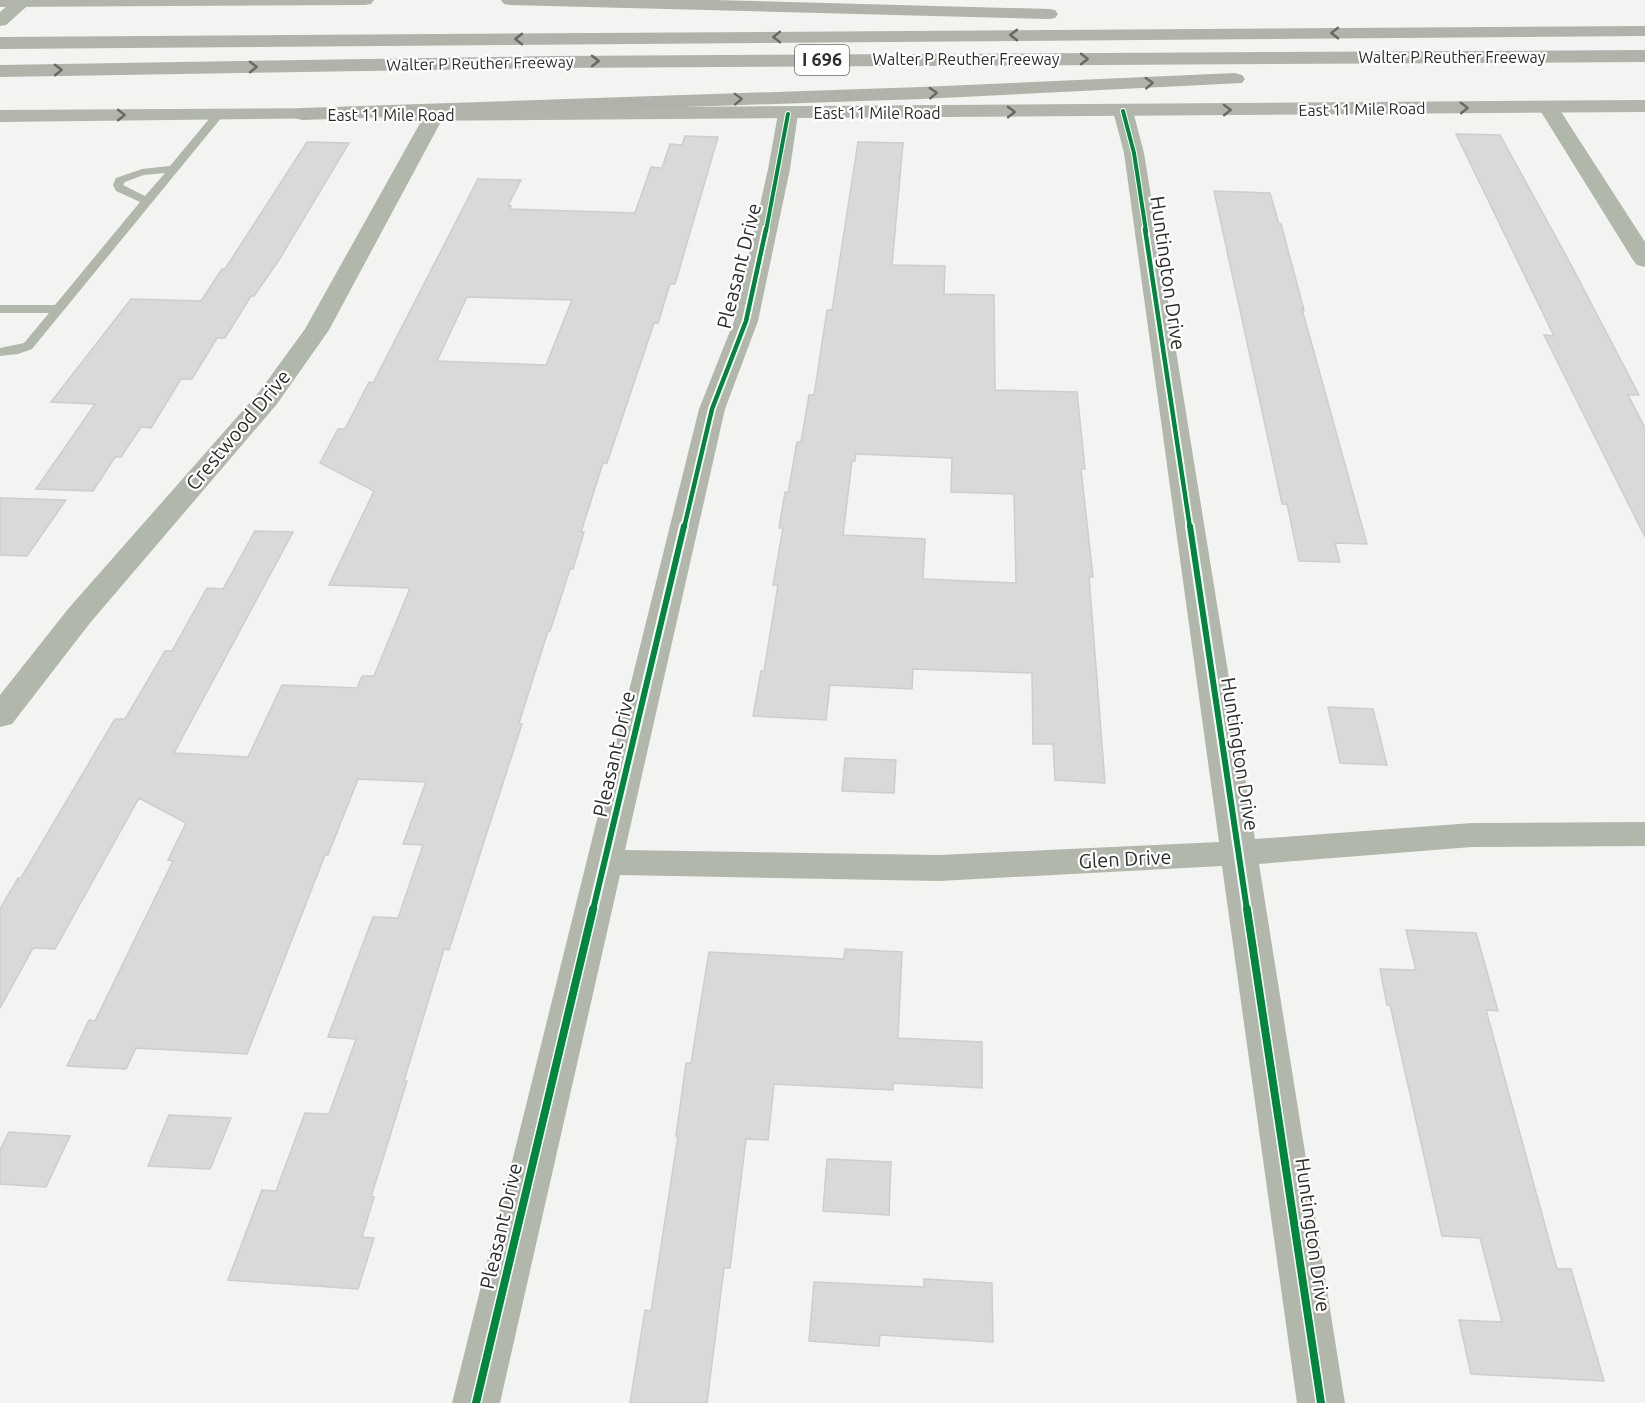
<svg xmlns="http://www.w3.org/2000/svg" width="1645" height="1403" font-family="Ubuntu,sans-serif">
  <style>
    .building { fill: #d9dad8; stroke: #cccecc; stroke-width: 1.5; fill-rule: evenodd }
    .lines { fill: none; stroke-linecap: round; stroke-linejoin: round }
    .service { fill: #b2b7ac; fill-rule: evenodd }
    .minor { fill: #b2b7ac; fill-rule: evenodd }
    .secondary { fill: #b2b5ab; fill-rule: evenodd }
    .motorway { fill: #b0b3aa; fill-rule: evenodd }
    .cycleway-far3-casing { stroke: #fff; stroke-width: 6 }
    .cycleway-far2-casing { stroke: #fff; stroke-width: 8 }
    .cycleway-far1-casing { stroke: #fff; stroke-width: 10 }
    .cycleway-casing { stroke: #fff; stroke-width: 11 }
    .cycleway-far3 { stroke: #00873e; stroke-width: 4 }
    .cycleway-far2 { stroke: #00873e; stroke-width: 4.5 }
    .cycleway-far1 { stroke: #00873e; stroke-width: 6 }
    .cycleway { stroke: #00873e; stroke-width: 8 }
    .oneway { stroke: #676964 }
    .oneway2 { stroke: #686a65 }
    .labels { text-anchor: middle; stroke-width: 4.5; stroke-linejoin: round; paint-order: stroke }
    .far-street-label { font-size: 16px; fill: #2c2d2b; stroke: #fff }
    .shield { fill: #fff; stroke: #6b6c6b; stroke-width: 1.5 }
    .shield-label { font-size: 18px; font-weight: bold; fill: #2c2d2b }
    .street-label { font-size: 20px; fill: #2c2d2b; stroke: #fff }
  </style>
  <rect width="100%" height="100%" fill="#f3f4f2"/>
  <!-- building -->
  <path class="building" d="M 1456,134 L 1500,135 L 1569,261 L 1639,395 L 1628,395 L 1645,428 L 1645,537 L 1544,335 L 1554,336 Z
    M 685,136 L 718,137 L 675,284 L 670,284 L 658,323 L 654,323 L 607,463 L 603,463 L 581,532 L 584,532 L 573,569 L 570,569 L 550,631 L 548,631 L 519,723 L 522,724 L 449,950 L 444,949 L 404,1081 L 407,1081 L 371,1197 L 374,1197 L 362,1237 L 374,1238 L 358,1289 L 228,1280 L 262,1190 L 276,1191 L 305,1113 L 329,1114 L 356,1039 L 328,1037 L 373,917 L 398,918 L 423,845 L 403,844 L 426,782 L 358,779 L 328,855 L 325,855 L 247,1054 L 136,1048 L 126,1069 L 67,1066 L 89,1020 L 95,1021 L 173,861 L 168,860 L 186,823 L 139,798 L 55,949 L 33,948 L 0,1008 L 0,909 L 18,878 L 21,878 L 115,719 L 125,719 L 165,651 L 172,651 L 207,588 L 223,589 L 255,531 L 293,532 L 174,753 L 248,757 L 282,685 L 357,688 L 362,676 L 374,676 L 410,588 L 329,585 L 374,491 L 320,463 L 338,429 L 345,429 L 369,382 L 373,383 L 478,179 L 521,180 L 508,206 L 511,206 L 510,209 L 635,213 L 651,167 L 662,168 L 670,144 L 682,145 ZM 467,297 L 572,300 L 546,365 L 437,361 Z
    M 307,142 L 349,143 L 279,260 L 254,296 L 251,296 L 225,338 L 217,338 L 192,379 L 181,379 L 151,428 L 141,427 L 121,457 L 115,457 L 93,491 L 36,489 L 95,404 L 51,402 L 131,299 L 201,301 L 222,269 L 225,269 Z
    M 858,142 L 903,143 L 892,265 L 945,266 L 944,294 L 994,295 L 995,390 L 1077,392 L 1085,469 L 1081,469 L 1093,577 L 1089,577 L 1105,783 L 1055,780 L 1053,744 L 1033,744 L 1032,673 L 913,669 L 912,689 L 830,685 L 826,720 L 753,716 L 761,671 L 764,671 L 778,585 L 773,585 L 783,528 L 779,528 L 785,492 L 788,493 L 797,442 L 801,442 L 809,395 L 814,395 L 827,310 L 832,310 ZM 856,454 L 952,458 L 951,492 L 1014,494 L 1016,583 L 923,579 L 925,539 L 843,535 L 852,461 L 855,461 Z
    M 1214,191 L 1270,193 L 1279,224 L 1281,224 L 1304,310 L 1302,309 L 1367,544 L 1335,543 L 1340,562 L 1299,561 L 1287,504 L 1282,504 L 1271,452 Z
    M 0,498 L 66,500 L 27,556 L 0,555 Z
    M 1328,707 L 1373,709 L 1387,765 L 1340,763 Z
    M 845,758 L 896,760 L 894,793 L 842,791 Z
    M 1406,930 L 1476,933 L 1498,1011 L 1486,1010 L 1557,1269 L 1571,1269 L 1604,1381 L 1471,1374 L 1459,1320 L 1502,1322 L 1480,1238 L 1442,1236 L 1390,1005 L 1387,1005 L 1380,969 L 1416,970 Z
    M 845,949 L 902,952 L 898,1038 L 982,1042 L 982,1088 L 893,1083 L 893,1090 L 774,1084 L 768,1140 L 746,1139 L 730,1268 L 724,1268 L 707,1403 L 630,1403 L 645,1310 L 651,1311 L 678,1136 L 676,1136 L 686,1063 L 691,1063 L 709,952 L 844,959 Z
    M 169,1115 L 231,1118 L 210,1169 L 148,1166 Z
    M 9,1132 L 70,1136 L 46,1187 L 0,1184 L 0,1150 Z
    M 827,1159 L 891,1162 L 889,1215 L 823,1211 Z
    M 924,1279 L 992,1283 L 993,1342 L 880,1335 L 879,1346 L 809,1341 L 814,1282 L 924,1287 Z"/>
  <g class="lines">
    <!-- service -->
    <path class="service" d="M 218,112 L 223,115 L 222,117 L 32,349 L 18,354 L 0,356 L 0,348 L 24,343 L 49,313 L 0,313 L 0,305 L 55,305 L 140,202 L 116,191 L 113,185 L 116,178 L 142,169 L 170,166 L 214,113 ZM 165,173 L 145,196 L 123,185 L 125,182 L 144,175 Z"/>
    <!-- minor -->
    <path class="minor" d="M 14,0 L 34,0 L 6,25 L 0,26 L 0,12 Z
      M 1548,101 L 1555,103 L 1558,107 L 1645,242 L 1645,267 L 1637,265 L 1633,260 L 1538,107 L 1541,103 Z
      M 1123,105 L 1130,107 L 1133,111 L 1144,153 L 1255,839 L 1472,823 L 1645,822 L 1645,846 L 1472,847 L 1259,864 L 1345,1403 L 1297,1403 L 1222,866 L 939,881 L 620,875 L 500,1403 L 452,1403 L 699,409 L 734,321 L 768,169 L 778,114 L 781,110 L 795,110 L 798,114 L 790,169 L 758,321 L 725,409 L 625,850 L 939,855 L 1219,842 L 1124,153 L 1113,111 L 1116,107 Z
      M 434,110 L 441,112 L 444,116 L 329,330 L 277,404 L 90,623 L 12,724 L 0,727 L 0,695 L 68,609 L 259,392 L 305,329 L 424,116 L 427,112 Z"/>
    <!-- secondary -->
    <path class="secondary" d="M 0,0 L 374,0 L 371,4 L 365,5 L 0,7 Z
      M 1645,100 L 1645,112 L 390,121 L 383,119 L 380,115 L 383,111 L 390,109 Z
      M 338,108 L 345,110 L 348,114 L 345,118 L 0,122 L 0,110 Z"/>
    <!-- motorway -->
    <path class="motorway" d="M 501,0 L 714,0 L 1049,9 L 1055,10 L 1058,14 L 1055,18 L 1049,19 L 510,5 L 504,4 Z
      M 1645,26 L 1645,36 L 0,49 L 0,37 Z
      M 1645,50 L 1645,62 L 552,68 L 0,77 L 0,65 L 552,56 Z
      M 1235,73 L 1242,75 L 1245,79 L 1242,83 L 921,99 L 302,120 L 295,118 L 292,114 L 295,110 L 302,108 L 921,87 Z"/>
    <!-- cycleway-far3 casing -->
    <g class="cycleway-far3-casing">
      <path id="cycleway-far3" d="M 1123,111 L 1134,153 L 1146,231
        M 766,231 L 788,114"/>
    </g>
    <!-- cycleway-far2 casing -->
    <g class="cycleway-far2-casing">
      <path id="cycleway-far2" d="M 1145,229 L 1190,528
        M 684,528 L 712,409 L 746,321 L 766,229"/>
    </g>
    <!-- cycleway-far1 casing -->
    <g class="cycleway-far1-casing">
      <path id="cycleway-far1" d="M 1190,526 L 1247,910
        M 593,910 L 684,526"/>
    </g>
    <!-- cycleway casing -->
    <g class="cycleway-casing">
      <path id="cycleway" d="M 1247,909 L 1321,1403
        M 476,1403 L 593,909"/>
    </g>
    <!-- cycleway-far3 -->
    <use href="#cycleway-far3" class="cycleway-far3"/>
    <!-- cycleway-far2 -->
    <use href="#cycleway-far2" class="cycleway-far2"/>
    <!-- cycleway-far1 -->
    <use href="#cycleway-far1" class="cycleway-far1"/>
    <!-- cycleway -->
    <use href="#cycleway" class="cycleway"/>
  </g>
  <!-- one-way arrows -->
  <defs><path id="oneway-chevron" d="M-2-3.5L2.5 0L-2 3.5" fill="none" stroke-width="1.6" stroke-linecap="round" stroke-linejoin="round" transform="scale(1.5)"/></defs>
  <g class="oneway">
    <use href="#oneway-chevron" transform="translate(1335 33) rotate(180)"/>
    <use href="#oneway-chevron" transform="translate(1014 35) rotate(180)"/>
    <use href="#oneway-chevron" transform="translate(777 37) rotate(180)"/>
    <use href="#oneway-chevron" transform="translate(519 39) rotate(180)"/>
    <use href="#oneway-chevron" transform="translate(1084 59)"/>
    <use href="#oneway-chevron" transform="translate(595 61)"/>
    <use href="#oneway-chevron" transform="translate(253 67) rotate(-1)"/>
    <use href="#oneway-chevron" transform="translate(58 70) rotate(-1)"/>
    <use href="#oneway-chevron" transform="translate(1149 83) rotate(-3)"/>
    <use href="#oneway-chevron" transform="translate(933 93) rotate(-3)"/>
    <use href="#oneway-chevron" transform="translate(738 99) rotate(-2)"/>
  </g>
  <g class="oneway2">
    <use href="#oneway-chevron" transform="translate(1464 108) rotate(-1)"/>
    <use href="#oneway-chevron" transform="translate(1227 110) rotate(-1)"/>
    <use href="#oneway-chevron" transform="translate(1011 112)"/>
    <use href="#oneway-chevron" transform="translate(121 115)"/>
  </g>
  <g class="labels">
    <!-- far-street labels -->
    <g class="far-street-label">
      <text x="1452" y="63">Walter P Reuther Freeway</text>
      <text x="966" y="65">Walter P Reuther Freeway</text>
      <text transform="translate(480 63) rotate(-1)" y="6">Walter P Reuther Freeway</text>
      <text transform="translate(1362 109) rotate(-1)" y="6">East 11 Mile Road</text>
      <text x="877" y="119">East 11 Mile Road</text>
      <text x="391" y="121">East 11 Mile Road</text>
    </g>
    <!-- shield labels -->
    <rect class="shield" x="795" y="45" width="54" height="30" rx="4.5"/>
    <g class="shield-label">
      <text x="822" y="66">I 696</text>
    </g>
    <!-- street labels -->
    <g class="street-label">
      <text transform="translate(739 266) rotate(-76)" y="7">Pleasant Drive</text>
      <text transform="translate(1168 273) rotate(82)" y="7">Huntington Drive</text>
      <text transform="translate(238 430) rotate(-50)" y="7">Crestwood Drive</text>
      <text transform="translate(614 754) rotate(-77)" y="7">Pleasant Drive</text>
      <text transform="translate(1240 754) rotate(81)" y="7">Huntington Drive</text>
      <text transform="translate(1125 859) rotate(-3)" y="7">Glen Drive</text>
      <text transform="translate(501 1226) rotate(-77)" y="7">Pleasant Drive</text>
      <text transform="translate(1313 1235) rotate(82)" y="7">Huntington Drive</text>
    </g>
  </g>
</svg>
